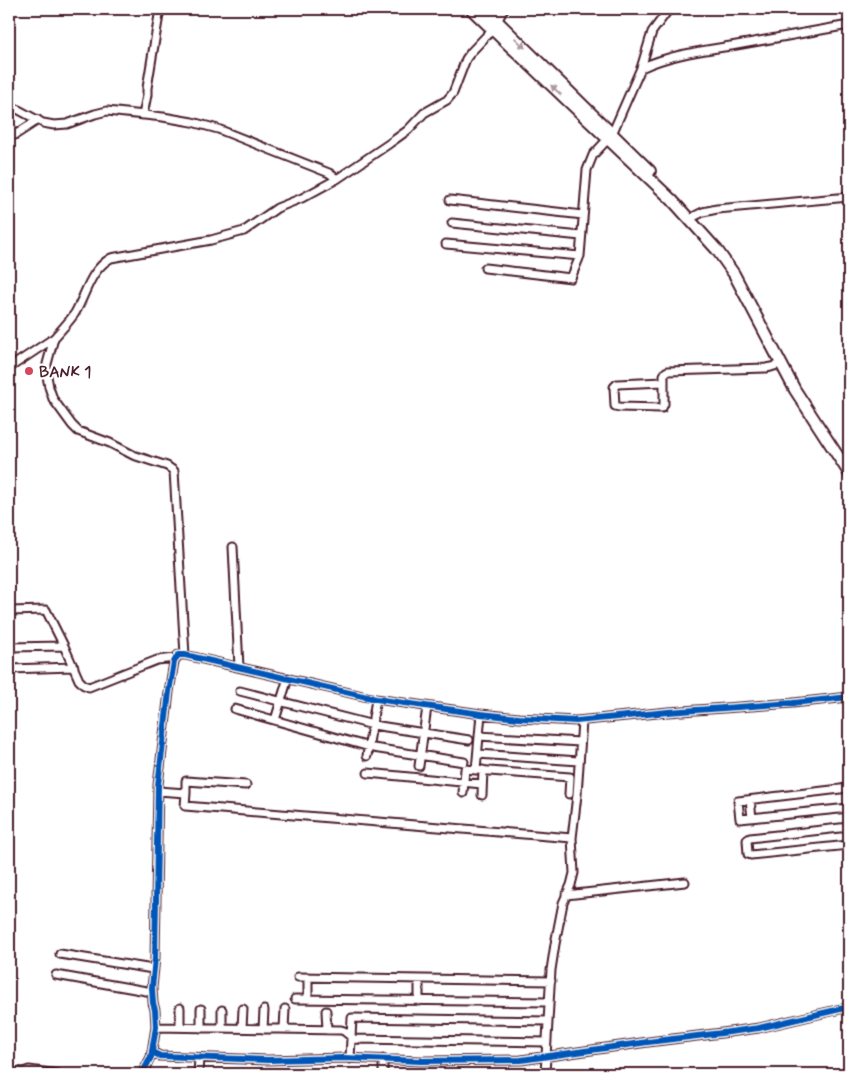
<svg xmlns="http://www.w3.org/2000/svg" width="858" height="1083" font-family="Mynerve,sans-serif">
  <style>
    .lines { fill: none; stroke-linecap: round; stroke-linejoin: round }
    .minor-casing { stroke: #4a1f2b; stroke-width: 11 }
    .highway-casing { stroke: #4a1f2b; stroke-width: 14 }
    .minor { stroke: #fff; stroke-width: 7 }
    .highway { stroke: #fff; stroke-width: 10 }
    .cycleway-casing { stroke: #fff; stroke-width: 9 }
    .cycleway { stroke: #0057b8; stroke-width: 6 }
    .oneway { fill: #ae9aa0 }
    .poi-dot { fill: #d1495b; stroke: #fff; stroke-width: 2 }
    .labels { text-anchor: middle; stroke-width: 4.5; stroke-linejoin: round; paint-order: stroke }
    .poi-label { font-size: 16px; font-weight: bold; fill: #4a1f2b; stroke: #fff; text-anchor: start }
  </style>
  <rect width="100%" height="100%" fill="#fff"/>
  <filter id="ink" filterUnits="userSpaceOnUse"><feTurbulence type="fractalNoise" baseFrequency=".02" numOctaves="2"/><feDisplacementMap in="SourceGraphic" scale="10" xChannelSelector="R" yChannelSelector="G"/><feConvolveMatrix kernelMatrix="1 2 1 2 8 2 1 2 1" color-interpolation-filters="sRGB"/></filter>
  <g filter="url(#ink)">
    <g class="lines">
      <!-- minor casing -->
      <g class="minor-casing">
        <path id="minor" d="M 641,68 C 669,55 700,51 731,46 C 770,39 810,32 849,25
          M 9,108 L 17,109 L 43,123 L 54,125 L 67,124 L 95,114 L 107,111 L 163,117 L 192,122 L 218,129 L 329,173 L 337,179
          M 143,115 L 147,95 L 147,88 L 160,9
          M 9,125 L 15,135 L 38,120
          M 612,134 L 641,68 L 652,32 L 669,9
          M 450,200 L 583,215
          M 695,216 L 703,212 L 717,209 L 849,197
          M 452,223 L 581,236
          M 446,244 L 580,256
          M 485,268 L 571,278 L 580,256 L 587,170 L 593,155 L 607,140
          M 54,338 L 47,364 L 47,376 L 49,387 L 53,399 L 72,425 L 78,431 L 110,443 L 133,455 L 167,466 L 174,471 L 185,655
          M 9,368 L 54,338 C 61,330 69,322 75,313 C 86,294 90,270 111,258 L 211,240 L 244,231 L 277,208 L 302,198 L 337,179 L 390,143 L 408,130 L 424,113 L 447,100 L 453,93 L 466,59 L 471,52 L 492,30 L 504,9
          M 664,382 L 617,384 L 614,387 L 615,406 L 619,407 L 662,408 L 664,404 L 664,375 L 666,372 L 668,371 L 766,368 L 771,367 L 781,364
          M 233,547 L 239,667
          M 9,611 L 46,610 L 64,646 L 79,680 L 84,685 L 89,687 L 157,660 L 176,658
          M 9,647 L 64,646
          M 9,669 L 74,667
          M 240,691 L 373,725 L 469,740
          M 235,709 L 373,748 L 464,762
          M 481,714 L 476,770 L 570,777 L 569,794
          M 275,720 L 288,678
          M 479,736 L 580,742
          M 478,754 L 579,761
          M 367,756 L 376,699
          M 419,766 L 427,707
          M 368,773 L 482,784
          M 849,788 L 738,801 L 740,819 L 849,808
          M 158,791 L 186,793 L 185,806 L 572,838
          M 186,793 L 186,781 L 246,785
          M 463,793 L 465,769 L 476,770
          M 482,795 L 483,770
          M 750,800 L 752,818
          M 849,827 L 750,838 L 747,840 L 748,854 L 751,855 L 849,845
          M 566,895 L 685,882
          M 60,954 L 153,969
          M 56,975 L 152,992
          M 298,977 L 551,981
          M 295,999 L 549,1002
          M 308,999 L 308,977
          M 419,1001 L 419,979
          M 201,1009 L 201,1028
          M 326,1011 L 327,1030
          M 156,1027 L 341,1030 L 344,1031 L 354,1039 L 547,1042
          M 180,1027 L 180,1008
          M 222,1028 L 222,1010
          M 242,1028 L 243,1009
          M 263,1029 L 264,1010
          M 284,1029 L 285,1009
          M 152,1052 L 160,1056 L 268,1060 L 344,1058 L 421,1061 L 521,1060 L 648,1042 L 722,1033 L 759,1028 L 849,1007
          M 350,1059 L 352,1018 L 548,1021
          M 9,1072 L 12,1071 L 23,1072 L 29,1070 L 58,1074
          M 142,1074 L 151,1057 L 156,1027 L 155,1010 L 153,1003 L 152,988 L 155,958 L 158,785 L 169,692 L 174,662 L 178,655 L 185,655 L 376,699 L 481,714 L 519,718 L 576,721 L 668,712 L 793,703 L 849,697
          M 198,1074 L 199,1058
          M 383,1074 L 383,1059
          M 545,1074 L 551,970 L 555,944 L 563,903 L 571,885 L 574,873 L 572,838 L 577,795 L 582,721"/>
      </g>
      <!-- highway casing -->
      <g class="highway-casing">
        <path id="highway" d="M 471,9 L 672,200 L 717,250 L 734,274 L 795,390 L 849,473
          M 485,9 L 650,171"/>
      </g>
      <!-- minor -->
      <use href="#minor" class="minor"/>
      <!-- highway -->
      <use href="#highway" class="highway"/>
      <!-- cycleway casing -->
      <g class="cycleway-casing">
        <path id="cycleway" d="M 152,1052 L 160,1056 L 268,1060 L 344,1058 L 421,1061 L 521,1060 L 648,1042 L 722,1033 L 759,1028 L 849,1007
          M 142,1074 L 151,1057 L 156,1027 L 155,1010 L 153,1003 L 152,988 L 155,958 L 158,785 L 169,692 L 174,662 L 178,655 L 185,655 L 376,699 L 481,714 L 519,718 L 576,721 L 668,712 L 793,703 L 849,697"/>
      </g>
      <!-- cycleway -->
      <use href="#cycleway" class="cycleway"/>
    </g>
    <!-- one-way arrows -->
    <defs><path id="oneway-solid" d="M-6-.8H1V-3.2L6.5 0L1 3.2V.8H-6Z" transform="scale(1.25)"/></defs>
    <g class="oneway">
      <use href="#oneway-solid" transform="translate(520 43) rotate(45)"/>
      <use href="#oneway-solid" transform="translate(556 90) rotate(-137)"/>
    </g>
  </g>
  <!-- markers -->
  <circle class="poi-dot" cx="29" cy="371" r="5"/>
  <g class="labels">
    <!-- poi labels -->
    <g class="poi-label">
      <text x="39" y="377">BANK 1</text>
    </g>
  </g>
  <!-- margin -->
  <rect width="858" height="1083" fill="none" stroke="#fff" stroke-width="30"/>
  <rect x="15" y="15" width="828" height="1053" fill="none" stroke="#4a1f2b" stroke-width="2" filter="url(#ink)"/>
</svg>
